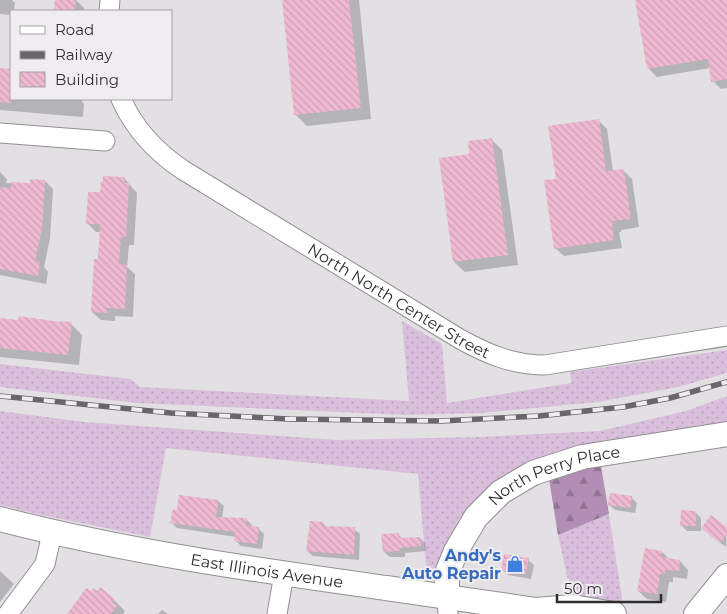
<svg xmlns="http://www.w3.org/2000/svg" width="727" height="614" font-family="Montserrat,sans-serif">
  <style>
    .grass { fill: url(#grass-dots) }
    .forest { fill: url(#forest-firs) }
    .shadow { fill: #0003 }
    .building { fill: url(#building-back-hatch) }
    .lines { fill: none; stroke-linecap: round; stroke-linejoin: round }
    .minor-casing { stroke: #918f91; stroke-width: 21 }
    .major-casing { stroke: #918f91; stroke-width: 26 }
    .minor { stroke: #fff; stroke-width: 19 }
    .major { stroke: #fff; stroke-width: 24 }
    .rail-casing { stroke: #686668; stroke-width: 5.5 }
    .rail { stroke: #f0edf0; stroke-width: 4; stroke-dasharray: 11; stroke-linecap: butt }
    .labels { text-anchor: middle; stroke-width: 4; stroke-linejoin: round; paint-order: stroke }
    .street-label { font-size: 16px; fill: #2f2e2f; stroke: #f0edf0 }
    .shop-label { font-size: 16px; font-weight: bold; fill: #366cbe; stroke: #f0edf0; text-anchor: end }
  </style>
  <defs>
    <pattern id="grass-dots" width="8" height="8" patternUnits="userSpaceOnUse" patternTransform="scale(1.25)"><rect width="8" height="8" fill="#d9bfdb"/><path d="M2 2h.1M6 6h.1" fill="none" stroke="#bba4bc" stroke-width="1.8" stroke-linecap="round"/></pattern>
    <pattern id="forest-firs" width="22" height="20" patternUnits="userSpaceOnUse" patternTransform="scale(1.25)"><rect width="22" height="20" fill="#b28eb5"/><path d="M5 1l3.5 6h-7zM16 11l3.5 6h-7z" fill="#917494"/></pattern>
    <pattern id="building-back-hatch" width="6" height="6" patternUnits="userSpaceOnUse" patternTransform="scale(1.25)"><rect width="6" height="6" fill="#efb9d2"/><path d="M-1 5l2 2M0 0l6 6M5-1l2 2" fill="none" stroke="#cd9fb5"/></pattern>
  </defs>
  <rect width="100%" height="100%" fill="#e2e0e3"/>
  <!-- grass -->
  <path class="grass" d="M 402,321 L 442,344 L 447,403 L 571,383 L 570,372 L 727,350 L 727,373 L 678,387 L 598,402 L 481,413 L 407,415 L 137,403 L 0,387 L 0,364 L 131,379 L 140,387 L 409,401 Z
    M 727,396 L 727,430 L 517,476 L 441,568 L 434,574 L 427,577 L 418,474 L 166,448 L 150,537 L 37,514 L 0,505 L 0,411 L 85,422 L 336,440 L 479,437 L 600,431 L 686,411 Z
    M 609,514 L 624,611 L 573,604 L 558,535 Z"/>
  <!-- forest -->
  <path class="forest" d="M 601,466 L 609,514 L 558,535 L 549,479 L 567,472 Z"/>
  <!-- shadow -->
  <path class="shadow" d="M 0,0 L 12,0 L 15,3 L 14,11 L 11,11 L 11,15 L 0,14 Z
    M 56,0 L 76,0 L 84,8 L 84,11 L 55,11 Z
    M 283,0 L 359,0 L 371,119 L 307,126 L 296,115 Z
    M 637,0 L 727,0 L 727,88 L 721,89 L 713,81 L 710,68 L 657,77 L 648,68 Z
    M 0,69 L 11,70 L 11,99 L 82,99 L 82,102 L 84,104 L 83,116 L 82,117 L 0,110 Z
    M 598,120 L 607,129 L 613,171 L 623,170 L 632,179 L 639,227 L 621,230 L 621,232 L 619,232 L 622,248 L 564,256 L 555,248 L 557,180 Z
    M 491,139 L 502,150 L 518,265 L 465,272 L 454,262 L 471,155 Z
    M 0,172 L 7,179 L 6,183 L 31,184 L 45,181 L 53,189 L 50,238 L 44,267 L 48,272 L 46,284 L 0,275 Z
    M 124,178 L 137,193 L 134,245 L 129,245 L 127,267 L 135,274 L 133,317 L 115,316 L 115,321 L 101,320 L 92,312 L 101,232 L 96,232 L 87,223 L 101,194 Z
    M 0,319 L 71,324 L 82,335 L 79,365 L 0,357 Z
    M 631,497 L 637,503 L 635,513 L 615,510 L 609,505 Z
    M 218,501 L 224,506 L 222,518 L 246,519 L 252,525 L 252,527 L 258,528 L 264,534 L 262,549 L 241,546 L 235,540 L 236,537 L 177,528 L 172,523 Z
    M 695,512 L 701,518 L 701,531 L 687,531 L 681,525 Z
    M 323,523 L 327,528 L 354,529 L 360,534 L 359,560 L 313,556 L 307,551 Z
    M 727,529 L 726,547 L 708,534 Z
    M 398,534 L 403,539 L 420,538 L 425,543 L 426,551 L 405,553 L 405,557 L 390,557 L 384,552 Z
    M 662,552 L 670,560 L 680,561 L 688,570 L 687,579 L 673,577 L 673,582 L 669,582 L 666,602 L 647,599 L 638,591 Z
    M 528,560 L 534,565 L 531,579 L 508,575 L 502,569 Z
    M 0,571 L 14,584 L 0,602 Z
    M 114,600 L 125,611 L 123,614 L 69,614 Z
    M 162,610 L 168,614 L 158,614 Z"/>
  <!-- building -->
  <path class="building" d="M 55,0 L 76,0 L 75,11 L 54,11 Z
    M 282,0 L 349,0 L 361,108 L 294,115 Z
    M 635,0 L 727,0 L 727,79 L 711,82 L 708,59 L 647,69 Z
    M 0,68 L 11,69 L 11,103 L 0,102 Z
    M 599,119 L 606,171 L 624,169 L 631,219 L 613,221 L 614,224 L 612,224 L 614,240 L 554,249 L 544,180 L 556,179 L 548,126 Z
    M 492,138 L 508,255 L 453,262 L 439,158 L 469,154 L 468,141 Z
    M 103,176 L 125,177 L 124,183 L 129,183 L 126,238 L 121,237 L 119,264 L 127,265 L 125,309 L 107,308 L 107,313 L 91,312 L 94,259 L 98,259 L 100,224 L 86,224 L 88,192 L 100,192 L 101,181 L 103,181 Z
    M 30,179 L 45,180 L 42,229 L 35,261 L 40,262 L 38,276 L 0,269 L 0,187 L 11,188 L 11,182 L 30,183 Z
    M 19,316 L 60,322 L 60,321 L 72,322 L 68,355 L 0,348 L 0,318 L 18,320 Z
    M 610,493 L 632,496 L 630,508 L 608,505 Z
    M 179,495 L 219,500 L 216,517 L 247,518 L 246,525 L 259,527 L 257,544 L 234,541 L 235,532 L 170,523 L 173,509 L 177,510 Z
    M 681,510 L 696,511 L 696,526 L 680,526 Z
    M 711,515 L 727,527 L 727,534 L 720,543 L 701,528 Z
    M 310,521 L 323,522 L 323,526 L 355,527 L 354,555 L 306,551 Z
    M 399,533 L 399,538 L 420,537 L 421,546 L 400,548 L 400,551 L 383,552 L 381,534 Z
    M 645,548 L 662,551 L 661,557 L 680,560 L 679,571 L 665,570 L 665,574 L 660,574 L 657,594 L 637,591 Z
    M 504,554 L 529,558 L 526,574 L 501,570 Z
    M 100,587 L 115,599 L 112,602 L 117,606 L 111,614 L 67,614 L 86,588 L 91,591 L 93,588 L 97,591 Z"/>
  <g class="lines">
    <!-- minor casing -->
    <g class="minor-casing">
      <g id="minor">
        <path d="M 109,11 L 110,0"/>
        <path id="s1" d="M 121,99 C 134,128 156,152 183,170 L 460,339 C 487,354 513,365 545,365 L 727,336"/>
        <path d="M 0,133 L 105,141"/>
        <path d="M 447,598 L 448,614"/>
        <path d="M 8,614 L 45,564 L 52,533"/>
        <path d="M 277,614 L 284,574"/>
      </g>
    </g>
    <!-- major casing -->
    <g class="major-casing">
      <g id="major">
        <path id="s2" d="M 0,519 C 127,552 257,570 386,588 C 436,595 486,603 536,610 L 572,607 L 614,614"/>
        <path id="s3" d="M 447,598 L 447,573 L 456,551 L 476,517 L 501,492 L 533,473 L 582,457 L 727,434"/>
        <path d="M 696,614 L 727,576"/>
      </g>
    </g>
    <!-- minor -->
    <use href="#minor" class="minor"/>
    <!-- major -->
    <use href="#major" class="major"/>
    <!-- rail casing -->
    <g class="rail-casing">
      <path id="rail" d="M 0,396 L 171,413 L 289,419 L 441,421 L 539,416 L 623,407 L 670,398 L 727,382"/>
    </g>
    <!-- rail -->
    <use href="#rail" class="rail"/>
  </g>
  <!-- icons -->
  <defs>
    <g id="shop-bare" transform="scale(1.35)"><path d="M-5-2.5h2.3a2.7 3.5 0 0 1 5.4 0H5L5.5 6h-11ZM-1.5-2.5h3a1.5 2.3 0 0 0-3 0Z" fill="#3f7fe0" stroke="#f0edf0" stroke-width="2.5" paint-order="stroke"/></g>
  </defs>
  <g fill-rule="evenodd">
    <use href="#shop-bare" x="515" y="564"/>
  </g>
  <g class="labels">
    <!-- street labels -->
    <g class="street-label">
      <text dy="6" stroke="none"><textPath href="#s1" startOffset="348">North North Center Street</textPath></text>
      <text dy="6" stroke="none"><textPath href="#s3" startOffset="180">North Perry Place</textPath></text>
      <text dy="6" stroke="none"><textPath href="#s2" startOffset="272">East Illinois Avenue</textPath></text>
    </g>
    <!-- shop labels -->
    <g class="shop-label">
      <text x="501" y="561">Andy's<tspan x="501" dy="18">Auto Repair</tspan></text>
    </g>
  </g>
  <!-- legend -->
  <rect x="10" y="10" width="162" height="90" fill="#f0edf0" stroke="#a3a1a3"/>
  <rect x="20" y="26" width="25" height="8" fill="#ffffff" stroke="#a3a1a3"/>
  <text x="55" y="35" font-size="15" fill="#2f2e2f">Road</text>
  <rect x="20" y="51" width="25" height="8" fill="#686668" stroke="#a3a1a3"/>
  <text x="55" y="60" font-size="15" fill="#2f2e2f">Railway</text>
  <rect x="20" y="72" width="25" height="15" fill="url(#building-back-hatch)" stroke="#a3a1a3"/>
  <text x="55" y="85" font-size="15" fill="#2f2e2f">Building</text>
  <!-- scale -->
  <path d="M557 594v8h104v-8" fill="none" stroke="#2f2e2f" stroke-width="2.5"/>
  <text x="564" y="594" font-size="15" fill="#2f2e2f" stroke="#f0edf0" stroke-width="4" paint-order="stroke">50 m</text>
</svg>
